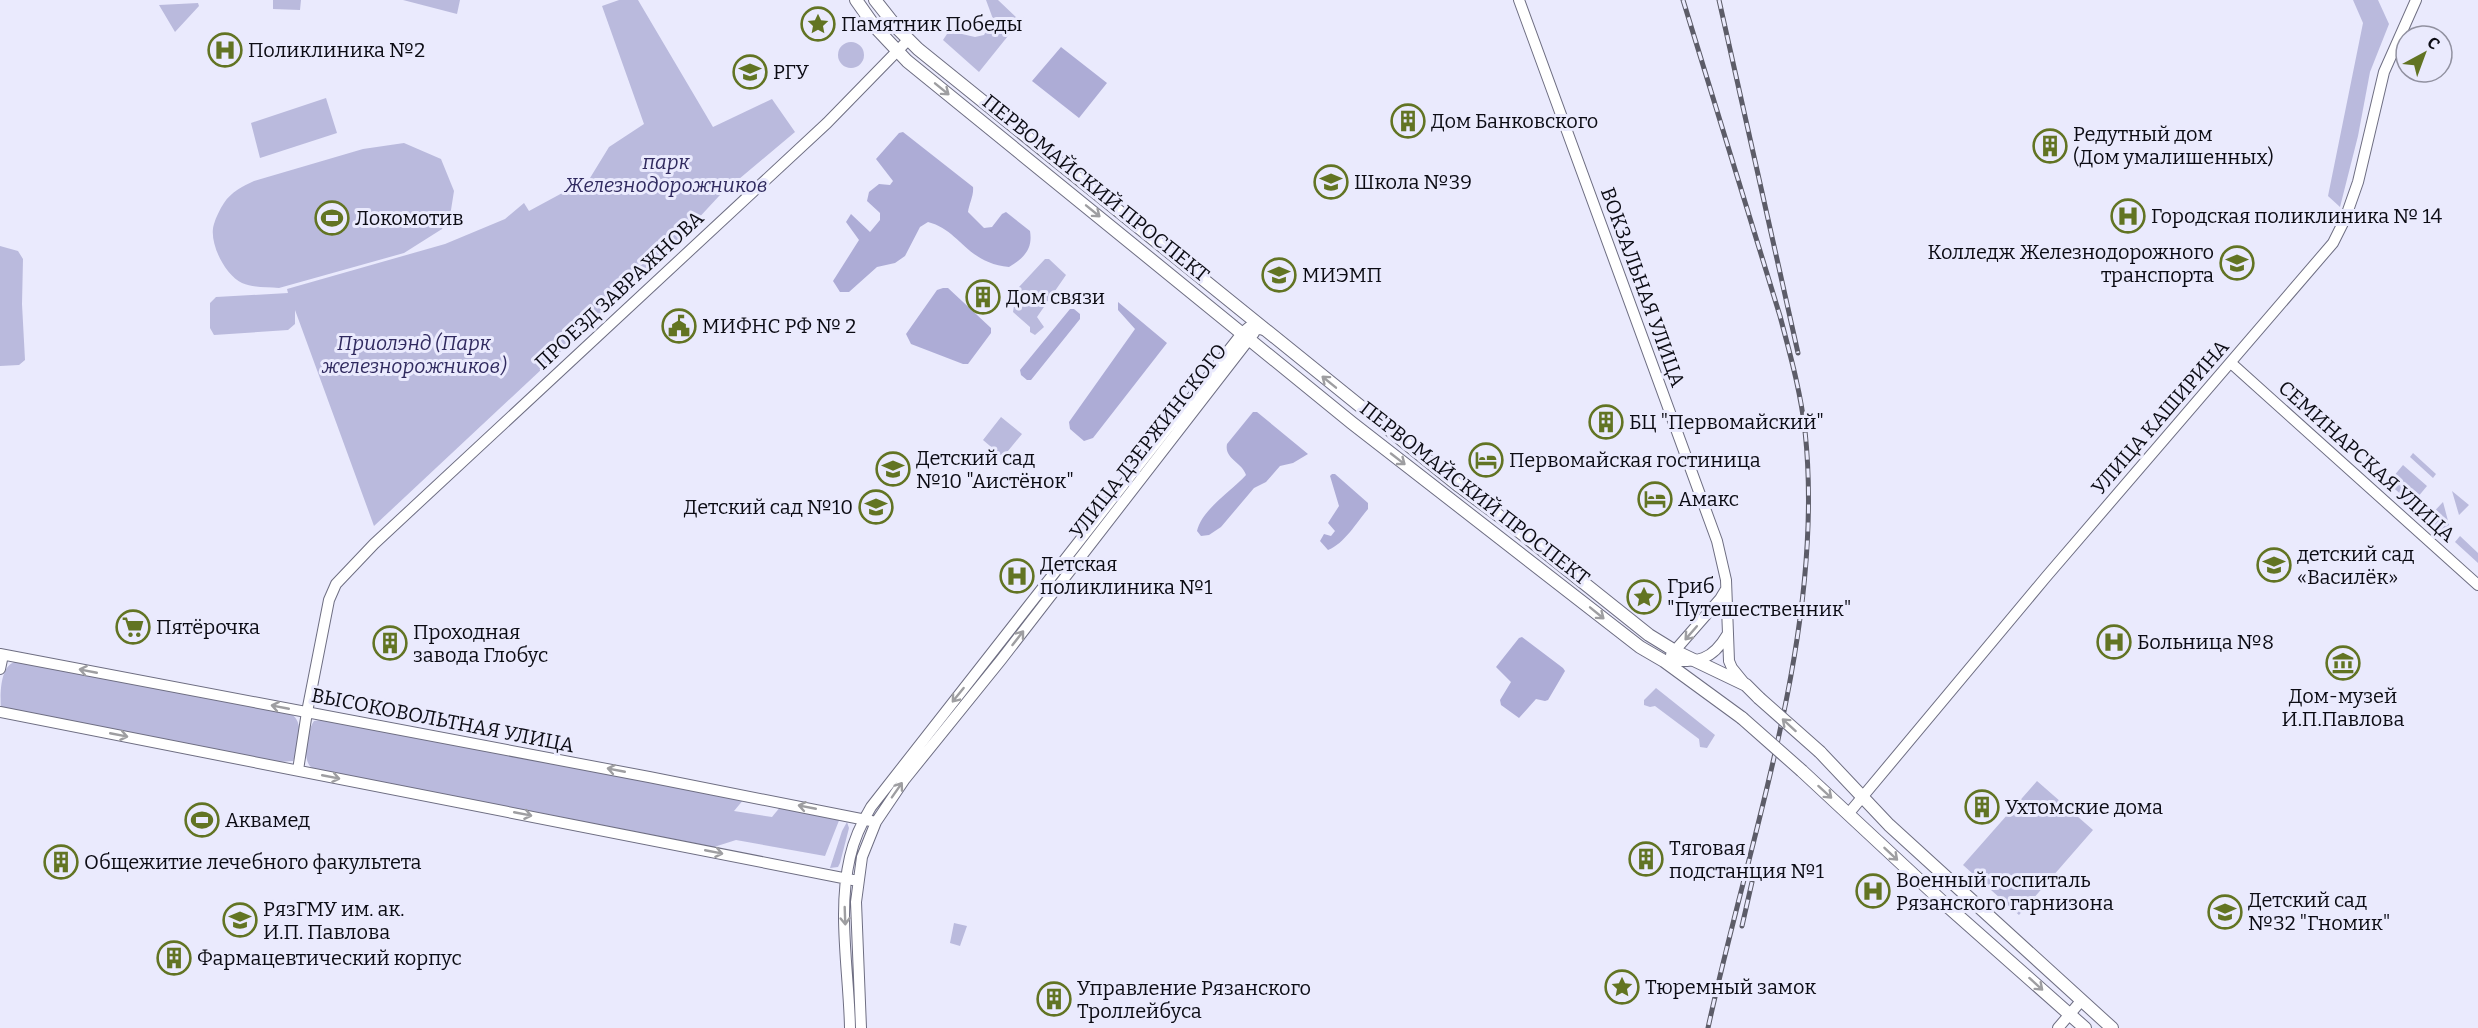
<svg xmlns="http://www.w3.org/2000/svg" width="2478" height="1028" font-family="Bitter,serif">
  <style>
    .green { fill: #babadd }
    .forest { fill: #adacd6 }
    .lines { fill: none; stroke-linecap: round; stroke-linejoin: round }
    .secondary-casing { stroke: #6e6e82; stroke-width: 12 }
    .primary-casing { stroke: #6e6e82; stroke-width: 14 }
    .secondary { stroke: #fff; stroke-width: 10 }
    .primary { stroke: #fff; stroke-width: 12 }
    .rail-casing { stroke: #5c5c68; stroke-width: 5 }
    .rail { stroke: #eaeafd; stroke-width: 3; stroke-dasharray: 9; stroke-linecap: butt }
    .primary-bridge-casing { stroke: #6e6e82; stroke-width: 14; stroke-linecap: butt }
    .primary-bridge { stroke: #fff; stroke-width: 12 }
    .oneway { stroke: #9e9ea1 }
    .labels { text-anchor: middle; stroke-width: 6; stroke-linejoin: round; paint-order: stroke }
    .poi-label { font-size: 20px; fill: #0c0c14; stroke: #eaeafd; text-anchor: start }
    .park-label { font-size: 20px; font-style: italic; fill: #302a5f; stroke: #eaeafd }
    .street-label { font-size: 20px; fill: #0c0c14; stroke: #eaeafd }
  </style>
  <rect width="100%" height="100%" fill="#eaeafd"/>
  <!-- green -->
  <path class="green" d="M 273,0 L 301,0 L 300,10 L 273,9 Z
    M 403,0 L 460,0 L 457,14 Z
    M 619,0 L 638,0 L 713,127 L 772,99 L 795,132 L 720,195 L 668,251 L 374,526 L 295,310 L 295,324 L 288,330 L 214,335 L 210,328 L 210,303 L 216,297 L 288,293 L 287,289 L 445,244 L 505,219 L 524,203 L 529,211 L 590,178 L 609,147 L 644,124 L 602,6 Z
    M 986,0 L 998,0 L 1020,21 L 979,72 L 943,40 L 949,31 L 975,37 L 984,35 L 993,19 Z
    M 2353,0 L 2378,0 L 2389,24 L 2370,72 L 2358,136 L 2340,207 L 2328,196 L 2363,23 Z
    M 198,3 L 199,6 L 175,32 L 159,5 Z
    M838 55a13 13 0 1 1 26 0a13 13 0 1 1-26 0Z
    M 326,98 L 337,133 L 260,158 L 251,123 Z
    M 404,143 L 441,159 L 454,191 L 451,210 L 442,229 L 404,253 L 279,288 C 267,287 254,288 242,283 C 225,275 208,242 214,224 C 216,217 220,209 224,203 C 231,192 243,186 254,181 L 363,149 Z
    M 0,246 L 18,251 L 23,259 L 22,304 L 25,360 L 19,365 L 0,366 Z
    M 1045,259 L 1049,259 L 1066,275 L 1037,317 L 1044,327 L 1035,335 L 1030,332 L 1030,327 L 1013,312 L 1014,306 L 1008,299 Z
    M 1001,417 L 1022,434 L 1003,457 L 983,440 Z
    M 2413,453 L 2436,474 L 2433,478 L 2410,457 Z
    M 2403,465 L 2427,486 L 2412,504 L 2388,483 Z
    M 2452,491 L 2469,505 L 2459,515 Z
    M 2443,502 L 2451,532 L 2447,536 L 2428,518 Z
    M 2460,536 L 2478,553 L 2478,563 L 2455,542 Z
    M 15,662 L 291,714 C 305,722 299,748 293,761 L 280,762 L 1,709 C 0,694 0,666 15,662 Z
    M 1656,688 L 1715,735 L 1707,748 L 1700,747 L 1699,739 L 1655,706 L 1650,707 L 1644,705 L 1644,700 Z
    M 321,720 L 744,799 L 734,811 L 772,817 L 781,806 L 840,818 L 825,856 L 736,840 L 714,847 L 312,768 C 301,760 307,731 314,721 Z
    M 2037,781 L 2093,830 L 2019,915 L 1963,865 Z
    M 847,822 L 849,828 L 840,863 L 838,867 L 830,868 L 842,831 Z
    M 954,923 L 967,926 L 960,946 L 950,943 Z"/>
  <!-- forest -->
  <path class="forest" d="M 1061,47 L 1107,83 L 1079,118 L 1032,81 Z
    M 903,132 L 973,187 C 974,195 969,204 968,212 L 984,228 L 992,227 L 1002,214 L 1006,212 L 1030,231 C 1033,249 1024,258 1009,267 C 966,263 960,230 928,222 L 920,227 L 905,256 L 895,263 L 877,267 L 849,292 L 840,292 L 833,281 L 859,240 L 846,222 L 851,214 L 870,232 L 880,220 L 880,213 L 867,201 L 869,192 L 879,184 L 890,185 L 893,181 L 876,159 L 899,133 Z
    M 943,288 L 948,288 L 991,328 L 991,333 L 968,364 L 963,364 L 911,344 L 906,334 L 937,290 Z
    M 1118,302 L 1167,343 L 1093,438 L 1084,441 L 1070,429 L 1069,422 L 1135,329 L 1118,310 Z
    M 1070,309 L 1074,309 L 1080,314 L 1080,319 L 1031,380 L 1027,380 L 1021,375 L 1020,370 Z
    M 1253,412 L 1257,412 L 1308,454 L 1293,463 L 1280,466 L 1266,482 L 1254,488 L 1221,527 L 1209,535 L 1201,536 L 1197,531 C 1202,509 1232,491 1246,475 C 1242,462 1224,459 1227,444 Z
    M 1332,474 L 1335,474 L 1368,503 L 1368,509 C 1357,522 1344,544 1328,550 L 1320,541 L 1324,534 L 1331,536 L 1335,531 L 1328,523 L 1339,506 L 1330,476 Z
    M 1522,637 L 1563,668 L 1565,671 L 1548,700 L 1545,701 L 1536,699 L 1519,718 L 1501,705 L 1500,700 L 1511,682 L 1496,667 L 1519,638 Z"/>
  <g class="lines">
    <!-- secondary casing -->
    <g class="secondary-casing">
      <path id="secondary" d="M 1519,0 L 1717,541 L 1726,580 L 1729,661 L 1732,668 L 1745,684
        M 2231,363 L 2478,585
        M 0,654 L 649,777 L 876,822
        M 1671,655 L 1720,599 L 1726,589
        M 1664,661 C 1695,661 1710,664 1727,635
        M 0,669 L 3,655
        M 0,712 L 858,881
        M 298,770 L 307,712 L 329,600 L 336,584 L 374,544 L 827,123 L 908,40
        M 1849,813 L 2046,577 L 2333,243 L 2345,219 L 2358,182 L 2384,72 L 2416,0
        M 850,1028 C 849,972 837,912 850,857 C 854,839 862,822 871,807 L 1243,332 L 1249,327 L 1265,330
        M 861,1028 L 856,902 L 862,857 L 876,822 L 905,779 L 1001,660 L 1254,333
        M 2058,1028 L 2081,1001"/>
    </g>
    <!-- primary casing -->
    <g class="primary-casing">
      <path id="primary" d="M 856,0 L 875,27 L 907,61 L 1352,423 L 1640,647 L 1664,661 L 1742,718
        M 875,0 L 898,29 L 918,49 L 1459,486 L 1510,524 L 1649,635 L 1675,651 L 1746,685 L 1759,698
        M 1820,752 L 1889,825 L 2112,1028
        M 1802,771 L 1946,905 L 2085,1028"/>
    </g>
    <!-- secondary -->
    <use href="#secondary" class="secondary"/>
    <!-- primary -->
    <use href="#primary" class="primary"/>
    <!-- rail casing -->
    <g class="rail-casing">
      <path id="rail" d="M 1683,0 L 1780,316 C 1790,354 1801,393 1805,431 C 1826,627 1749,838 1708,1028
        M 1719,0 L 1798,353
        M 1742,926 L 1752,882"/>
    </g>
    <!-- rail -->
    <use href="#rail" class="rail"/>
    <!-- primary-bridge casing -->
    <g class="primary-bridge-casing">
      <path id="primary-bridge" d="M 1759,698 L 1820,752
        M 1742,718 L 1802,771"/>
    </g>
    <!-- primary-bridge -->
    <use href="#primary-bridge" class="primary-bridge"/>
  </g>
  <!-- one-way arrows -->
  <defs><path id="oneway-shaft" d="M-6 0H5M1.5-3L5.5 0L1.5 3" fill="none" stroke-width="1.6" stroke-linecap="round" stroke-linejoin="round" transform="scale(1.5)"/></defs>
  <g class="oneway">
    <use href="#oneway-shaft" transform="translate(942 89) rotate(39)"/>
    <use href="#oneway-shaft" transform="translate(1093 211) rotate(39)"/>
    <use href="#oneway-shaft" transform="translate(1329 382) rotate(-141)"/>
    <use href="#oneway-shaft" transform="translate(1398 459) rotate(38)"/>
    <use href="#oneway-shaft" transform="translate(1597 613) rotate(39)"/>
    <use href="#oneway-shaft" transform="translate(1691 633) rotate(131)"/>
    <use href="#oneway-shaft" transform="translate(1018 638) rotate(-52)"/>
    <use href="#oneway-shaft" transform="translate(88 671) rotate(-169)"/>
    <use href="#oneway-shaft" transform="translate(958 695) rotate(129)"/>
    <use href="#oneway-shaft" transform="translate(280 707) rotate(-169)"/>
    <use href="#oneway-shaft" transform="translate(1789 725) rotate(-138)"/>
    <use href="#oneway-shaft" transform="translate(119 735) rotate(11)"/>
    <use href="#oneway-shaft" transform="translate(616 770) rotate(-169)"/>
    <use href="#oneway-shaft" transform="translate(331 777) rotate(11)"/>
    <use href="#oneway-shaft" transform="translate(897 790) rotate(-55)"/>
    <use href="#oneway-shaft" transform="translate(1825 792) rotate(42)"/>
    <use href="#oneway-shaft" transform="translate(807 807) rotate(-169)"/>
    <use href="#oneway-shaft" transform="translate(523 814) rotate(11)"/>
    <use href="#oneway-shaft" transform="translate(714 852) rotate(11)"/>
    <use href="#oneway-shaft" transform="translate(1891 854) rotate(43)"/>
    <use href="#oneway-shaft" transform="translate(845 916) rotate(88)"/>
    <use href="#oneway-shaft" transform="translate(2036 984) rotate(42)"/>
  </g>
  <!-- icons -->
  <defs>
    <g id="sight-ring" transform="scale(1.725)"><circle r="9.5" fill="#eaeafd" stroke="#627423" stroke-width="1.5"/><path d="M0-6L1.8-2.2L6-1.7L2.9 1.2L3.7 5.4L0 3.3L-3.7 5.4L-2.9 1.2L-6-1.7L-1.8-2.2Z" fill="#627423"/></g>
    <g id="hospital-ring" transform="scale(1.725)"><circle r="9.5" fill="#eaeafd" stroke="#627423" stroke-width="1.5"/><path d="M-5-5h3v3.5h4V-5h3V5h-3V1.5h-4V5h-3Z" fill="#627423"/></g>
    <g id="university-ring" transform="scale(1.725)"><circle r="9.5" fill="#eaeafd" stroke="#627423" stroke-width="1.5"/><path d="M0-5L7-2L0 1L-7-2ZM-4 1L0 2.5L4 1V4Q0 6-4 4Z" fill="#627423"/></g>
    <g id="building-ring" transform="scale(1.725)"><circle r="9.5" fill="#eaeafd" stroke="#627423" stroke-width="1.5"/><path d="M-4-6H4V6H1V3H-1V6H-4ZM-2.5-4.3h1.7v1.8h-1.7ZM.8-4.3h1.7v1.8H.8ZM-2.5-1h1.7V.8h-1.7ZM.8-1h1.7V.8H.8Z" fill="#627423"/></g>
    <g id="school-ring" transform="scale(1.725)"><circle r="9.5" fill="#eaeafd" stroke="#627423" stroke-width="1.5"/><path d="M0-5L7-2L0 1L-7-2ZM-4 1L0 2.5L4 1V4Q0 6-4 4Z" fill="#627423"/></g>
    <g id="stadium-ring" transform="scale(1.725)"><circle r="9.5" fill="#eaeafd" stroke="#627423" stroke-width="1.5"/><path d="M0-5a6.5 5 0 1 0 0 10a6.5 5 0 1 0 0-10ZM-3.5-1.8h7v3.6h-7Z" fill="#627423"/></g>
    <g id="civic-ring" transform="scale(1.725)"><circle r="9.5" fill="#eaeafd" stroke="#627423" stroke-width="1.5"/><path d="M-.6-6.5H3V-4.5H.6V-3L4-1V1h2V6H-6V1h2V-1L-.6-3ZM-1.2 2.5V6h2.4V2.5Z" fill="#627423"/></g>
    <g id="hotel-ring" transform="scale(1.725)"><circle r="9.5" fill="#eaeafd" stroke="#627423" stroke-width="1.5"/><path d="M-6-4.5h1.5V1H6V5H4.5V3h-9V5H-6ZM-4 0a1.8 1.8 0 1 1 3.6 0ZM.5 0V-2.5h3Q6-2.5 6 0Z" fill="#627423"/></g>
    <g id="supermarket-ring" transform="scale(1.725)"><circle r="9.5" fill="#eaeafd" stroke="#627423" stroke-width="1.5"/><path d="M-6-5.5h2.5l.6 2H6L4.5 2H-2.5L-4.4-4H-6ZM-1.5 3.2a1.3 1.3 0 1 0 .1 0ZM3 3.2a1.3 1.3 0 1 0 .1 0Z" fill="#627423"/></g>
    <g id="museum-ring" transform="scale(1.725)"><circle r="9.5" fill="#eaeafd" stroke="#627423" stroke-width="1.5"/><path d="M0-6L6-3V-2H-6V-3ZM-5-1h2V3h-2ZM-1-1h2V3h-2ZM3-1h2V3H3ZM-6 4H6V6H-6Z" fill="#627423"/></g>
  </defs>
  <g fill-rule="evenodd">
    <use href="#sight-ring" x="818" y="24"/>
    <use href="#hospital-ring" x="225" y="50"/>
    <use href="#university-ring" x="750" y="72"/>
    <use href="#building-ring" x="1408" y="121"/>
    <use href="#building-ring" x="2050" y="146"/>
    <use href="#school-ring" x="1331" y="182"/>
    <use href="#hospital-ring" x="2128" y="216"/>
    <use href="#stadium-ring" x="332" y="218"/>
    <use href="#university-ring" x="2237" y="263"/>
    <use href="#university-ring" x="1279" y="275"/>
    <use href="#building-ring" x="983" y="297"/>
    <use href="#civic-ring" x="679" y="326"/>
    <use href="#building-ring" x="1606" y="422"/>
    <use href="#hotel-ring" x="1486" y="460"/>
    <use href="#school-ring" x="893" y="469"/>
    <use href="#hotel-ring" x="1655" y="499"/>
    <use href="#school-ring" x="876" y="507"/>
    <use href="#school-ring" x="2274" y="565"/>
    <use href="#hospital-ring" x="1017" y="576"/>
    <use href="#sight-ring" x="1644" y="597"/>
    <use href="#supermarket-ring" x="133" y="627"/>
    <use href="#hospital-ring" x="2114" y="642"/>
    <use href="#building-ring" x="390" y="643"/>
    <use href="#museum-ring" x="2343" y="663"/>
    <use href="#building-ring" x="1982" y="807"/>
    <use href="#stadium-ring" x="202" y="820"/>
    <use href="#building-ring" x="1646" y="859"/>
    <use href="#building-ring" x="61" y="862"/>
    <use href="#hospital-ring" x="1873" y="891"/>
    <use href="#school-ring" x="2225" y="912"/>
    <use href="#university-ring" x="240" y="920"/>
    <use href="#building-ring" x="174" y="958"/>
    <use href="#sight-ring" x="1622" y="987"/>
    <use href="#building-ring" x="1054" y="999"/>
  </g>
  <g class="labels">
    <!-- poi labels -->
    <g class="poi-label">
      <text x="841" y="31">Памятник Победы</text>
      <text x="248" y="57">Поликлиника №2</text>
      <text x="773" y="79">РГУ</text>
      <text x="1431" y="128">Дом Банковского</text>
      <text x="2073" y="141">Редутный дом<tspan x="2073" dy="23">(Дом умалишенных)</tspan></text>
      <text x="1354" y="189">Школа №39</text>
      <text x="2151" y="223">Городская поликлиника № 14</text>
      <text x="355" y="225">Локомотив</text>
      <text x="2214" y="259" text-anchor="end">Колледж Железнодорожного<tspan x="2214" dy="23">транспорта</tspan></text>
      <text x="1302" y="282">МИЭМП</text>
      <text x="1006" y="304">Дом связи</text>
      <text x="702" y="333">МИФНС РФ № 2</text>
      <text x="1629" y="429">БЦ "Первомайский"</text>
      <text x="916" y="465">Детский сад<tspan x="916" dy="23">№10 "Аистёнок"</tspan></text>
      <text x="1509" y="467">Первомайская гостиница</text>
      <text x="1678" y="506">Амакс</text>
      <text x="853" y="514" text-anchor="end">Детский сад №10</text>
      <text x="2297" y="561">детский сад<tspan x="2297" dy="23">«Василёк»</tspan></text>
      <text x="1040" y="571">Детская<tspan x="1040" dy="23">поликлиника №1</tspan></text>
      <text x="1667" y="593">Гриб<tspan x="1667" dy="23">"Путешественник"</tspan></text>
      <text x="156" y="634">Пятёрочка</text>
      <text x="413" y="639">Проходная<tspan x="413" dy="23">завода Глобус</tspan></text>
      <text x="2137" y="649">Больница №8</text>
      <text x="2343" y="703" text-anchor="middle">Дом-музей<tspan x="2343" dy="23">И.П.Павлова</tspan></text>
      <text x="2005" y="814">Ухтомские дома</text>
      <text x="225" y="827">Аквамед</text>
      <text x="1669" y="855">Тяговая<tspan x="1669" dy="23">подстанция №1</tspan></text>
      <text x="84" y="869">Общежитие лечебного факультета</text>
      <text x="1896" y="887">Военный госпиталь<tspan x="1896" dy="23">Рязанского гарнизона</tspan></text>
      <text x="2248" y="907">Детский сад<tspan x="2248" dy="23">№32 "Гномик"</tspan></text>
      <text x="263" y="916">РязГМУ им. ак.<tspan x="263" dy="23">И.П. Павлова</tspan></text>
      <text x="197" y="965">Фармацевтический корпус</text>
      <text x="1645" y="994">Тюремный замок</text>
      <text x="1077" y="995">Управление Рязанского<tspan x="1077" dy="23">Троллейбуса</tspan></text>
    </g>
    <!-- park labels -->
    <g class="park-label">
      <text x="666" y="169">парк<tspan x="666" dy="23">Железнодорожников</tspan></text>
      <text x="414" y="350">Приолэнд (Парк<tspan x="414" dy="23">железнорожников)</tspan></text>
    </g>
    <!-- street labels -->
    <g class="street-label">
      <text transform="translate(1096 188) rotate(39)" y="7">ПЕРВОМАЙСКИЙ ПРОСПЕКТ</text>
      <text transform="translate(1643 287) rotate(70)" y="7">ВОКЗАЛЬНАЯ УЛИЦА</text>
      <text transform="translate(619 290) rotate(-43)" y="7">ПРОЕЗД ЗАВРАЖНОВА</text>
      <text transform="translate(2160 417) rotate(-49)" y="7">УЛИЦА КАШИРИНА</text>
      <text transform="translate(1148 441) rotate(-52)" y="7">УЛИЦА ДЗЕРЖИНСКОГО</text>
      <text transform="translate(2367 461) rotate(42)" y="7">СЕМИНАРСКАЯ УЛИЦА</text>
      <text transform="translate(1475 493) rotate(38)" y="7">ПЕРВОМАЙСКИЙ ПРОСПЕКТ</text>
      <text transform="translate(443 720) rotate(11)" y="7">ВЫСОКОВОЛЬТНАЯ УЛИЦА</text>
    </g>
  </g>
  <!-- north arrow -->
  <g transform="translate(2424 54) rotate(41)"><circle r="28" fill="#eaeafd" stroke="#9191a0" stroke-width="1.5"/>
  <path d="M0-4.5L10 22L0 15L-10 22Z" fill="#627423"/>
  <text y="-9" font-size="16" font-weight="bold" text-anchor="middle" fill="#0c0c14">С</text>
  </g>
</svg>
